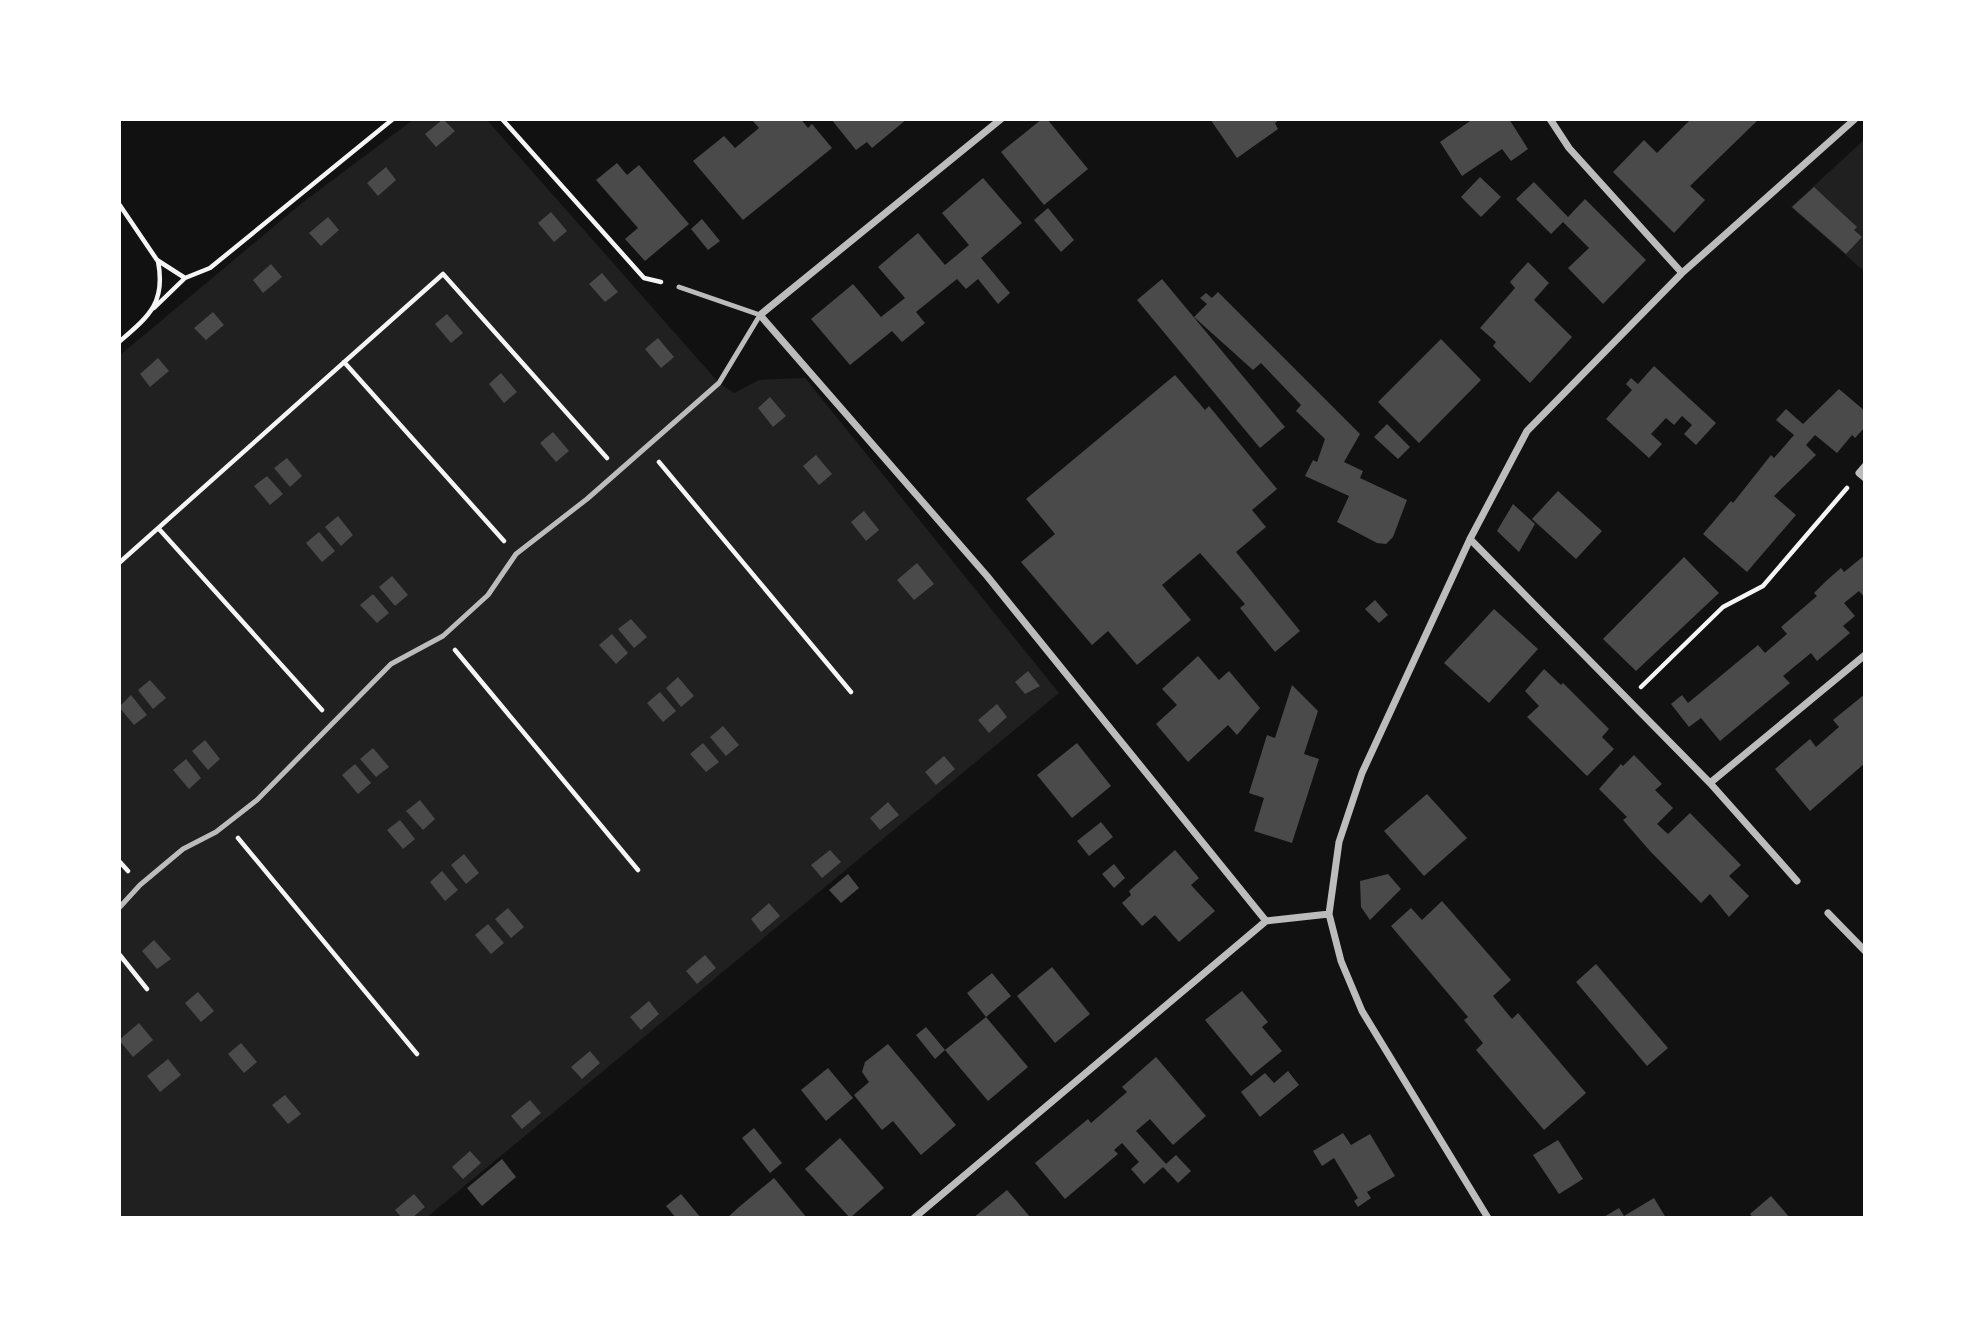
<svg xmlns="http://www.w3.org/2000/svg" width="1984" height="1337" font-family="Commissioner,sans-serif">
  <style>
    .green { fill: #202020 }
    .building { fill: #4a4a4a }
    .lines { fill: none; stroke-linecap: round; stroke-linejoin: round }
    .path { stroke: #f5f5f5; stroke-width: 4.5 }
    .service { stroke: #bcbcbc; stroke-width: 5 }
    .minor { stroke: #bcbcbc; stroke-width: 7 }
  </style>
  <rect width="100%" height="100%" fill="#111"/>
  <!-- green -->
  <path class="green" d="M 414,119 L 486,119 L 719,383 L 734,393 L 759,380 L 805,378 L 1059,693 L 426,1218 L 119,1218 L 119,356 L 302,203 Z
    M 1865,139 L 1865,272 L 1791,207 Z"/>
  <!-- building -->
  <path class="building" d="M 443,119 L 455,131 L 436,147 L 425,134 Z
    M 751,119 L 801,119 L 808,128 L 812,124 L 832,148 L 743,220 L 693,161 L 724,136 L 735,148 L 759,128 Z
    M 831,119 L 907,119 L 872,148 L 867,142 L 856,150 Z
    M 1042,119 L 1047,119 L 1088,169 L 1044,205 L 1001,152 Z
    M 1210,119 L 1280,119 L 1275,123 L 1278,129 L 1237,158 Z
    M 1473,119 L 1509,119 L 1528,149 L 1511,161 L 1502,149 L 1462,176 L 1440,142 Z
    M 1691,119 L 1759,119 L 1690,186 L 1705,200 L 1674,233 L 1613,172 L 1644,140 L 1657,153 Z
    M 617,163 L 627,175 L 639,165 L 689,224 L 645,261 L 625,239 L 638,228 L 596,180 Z
    M 386,167 L 396,180 L 378,196 L 367,183 Z
    M 1480,177 L 1501,197 L 1481,217 L 1461,197 Z
    M 983,178 L 1022,223 L 981,258 L 1010,293 L 998,304 L 978,279 L 966,289 L 957,279 L 916,312 L 925,323 L 902,342 L 892,331 L 850,365 L 811,319 L 853,284 L 881,317 L 905,298 L 878,267 L 918,233 L 945,265 L 969,245 L 942,213 Z
    M 1534,182 L 1568,217 L 1585,199 L 1646,260 L 1603,304 L 1568,268 L 1589,248 L 1563,222 L 1551,234 L 1516,199 Z
    M 1814,187 L 1857,227 L 1854,230 L 1862,237 L 1846,254 L 1792,207 Z
    M 1048,208 L 1074,240 L 1061,252 L 1034,220 Z
    M 551,212 L 567,231 L 554,242 L 538,223 Z
    M 328,217 L 339,230 L 321,246 L 309,233 Z
    M 702,219 L 720,241 L 708,250 L 691,229 Z
    M 1528,262 L 1549,283 L 1534,300 L 1572,337 L 1530,383 L 1493,346 L 1496,342 L 1480,328 L 1515,288 L 1510,282 Z
    M 271,264 L 282,277 L 263,293 L 253,280 Z
    M 602,273 L 618,292 L 605,302 L 589,284 Z
    M 1162,279 L 1285,427 L 1260,448 L 1137,300 Z
    M 1218,292 L 1360,434 L 1344,462 L 1363,471 L 1360,478 L 1407,500 L 1393,537 L 1386,544 L 1377,543 L 1337,522 L 1349,496 L 1305,476 L 1313,460 L 1317,462 L 1325,439 L 1296,411 L 1301,405 L 1261,363 L 1253,370 L 1194,317 L 1207,304 L 1200,298 L 1206,293 L 1212,298 Z
    M 213,312 L 224,325 L 206,340 L 194,328 Z
    M 447,314 L 463,333 L 451,343 L 435,324 Z
    M 658,338 L 674,357 L 661,368 L 645,349 Z
    M 1441,339 L 1481,380 L 1419,443 L 1378,402 Z
    M 158,358 L 169,371 L 150,387 L 140,374 Z
    M 1654,366 L 1716,423 L 1696,445 L 1684,434 L 1692,425 L 1682,416 L 1674,425 L 1666,418 L 1651,434 L 1662,444 L 1649,458 L 1606,419 L 1632,390 L 1626,384 L 1631,378 L 1638,384 Z
    M 501,373 L 517,392 L 504,403 L 489,384 Z
    M 1175,375 L 1205,410 L 1209,406 L 1277,489 L 1252,510 L 1266,527 L 1236,552 L 1300,631 L 1275,652 L 1240,608 L 1245,604 L 1200,553 L 1162,585 L 1191,620 L 1137,665 L 1108,631 L 1092,645 L 1021,562 L 1055,534 L 1026,499 Z
    M 1839,389 L 1865,411 L 1865,427 L 1855,438 L 1852,435 L 1837,453 L 1815,435 L 1806,445 L 1816,455 L 1774,496 L 1796,515 L 1747,572 L 1703,534 L 1731,501 L 1733,503 L 1771,455 L 1774,458 L 1794,435 L 1776,420 L 1786,409 L 1803,424 Z
    M 770,397 L 786,416 L 773,427 L 758,408 Z
    M 1387,424 L 1410,447 L 1398,459 L 1374,437 Z
    M 553,432 L 569,451 L 556,462 L 540,443 Z
    M 816,455 L 832,474 L 819,485 L 803,466 Z
    M 287,458 L 302,476 L 290,487 L 274,468 Z
    M 267,476 L 283,494 L 270,505 L 254,486 Z
    M 1558,491 L 1602,531 L 1576,559 L 1532,519 Z
    M 1513,504 L 1535,524 L 1519,552 L 1497,531 Z
    M 864,511 L 879,530 L 866,541 L 851,522 Z
    M 338,516 L 353,535 L 341,546 L 325,527 Z
    M 319,532 L 335,551 L 322,562 L 306,543 Z
    M 1865,555 L 1865,598 L 1859,591 L 1844,603 L 1855,616 L 1843,626 L 1850,633 L 1817,661 L 1811,653 L 1783,676 L 1790,683 L 1720,741 L 1701,718 L 1689,727 L 1671,704 L 1682,695 L 1688,703 L 1758,645 L 1765,653 L 1787,634 L 1781,627 L 1817,596 L 1814,593 L 1826,581 L 1841,568 L 1844,572 Z
    M 1684,557 L 1719,593 L 1636,671 L 1603,639 Z
    M 917,563 L 934,584 L 914,600 L 897,580 Z
    M 392,576 L 408,595 L 395,606 L 379,587 Z
    M 373,594 L 389,613 L 377,623 L 360,605 Z
    M 1375,600 L 1388,615 L 1379,623 L 1365,609 Z
    M 1494,609 L 1538,649 L 1489,703 L 1444,663 Z
    M 631,619 L 647,637 L 634,648 L 618,629 Z
    M 612,634 L 628,653 L 616,664 L 599,645 Z
    M 1198,656 L 1219,680 L 1229,671 L 1260,708 L 1237,735 L 1228,725 L 1188,762 L 1156,724 L 1177,705 L 1162,689 Z
    M 1544,669 L 1561,685 L 1563,683 L 1609,729 L 1602,737 L 1614,749 L 1587,776 L 1527,717 L 1539,706 L 1525,691 Z
    M 1028,671 L 1040,686 L 1025,694 L 1015,682 Z
    M 678,677 L 694,696 L 681,707 L 666,688 Z
    M 150,680 L 166,698 L 153,709 L 138,690 Z
    M 1292,685 L 1318,711 L 1304,754 L 1319,759 L 1292,843 L 1254,831 L 1264,798 L 1249,793 L 1267,735 L 1275,738 Z
    M 660,692 L 676,711 L 663,722 L 647,703 Z
    M 1865,694 L 1865,763 L 1810,811 L 1775,769 L 1810,739 L 1816,747 L 1839,727 L 1833,720 Z
    M 131,695 L 147,715 L 134,725 L 119,707 Z
    M 997,704 L 1007,717 L 989,733 L 978,720 Z
    M 723,726 L 739,745 L 726,756 L 710,737 Z
    M 205,740 L 220,759 L 208,770 L 192,751 Z
    M 703,743 L 719,762 L 706,772 L 690,754 Z
    M 1077,743 L 1111,786 L 1072,818 L 1037,775 Z
    M 373,748 L 389,767 L 376,777 L 360,759 Z
    M 1634,755 L 1662,784 L 1655,790 L 1673,808 L 1657,824 L 1668,834 L 1690,813 L 1741,865 L 1729,876 L 1749,896 L 1729,917 L 1710,894 L 1701,903 L 1650,851 L 1623,820 L 1627,817 L 1599,789 L 1621,764 L 1623,766 Z
    M 944,756 L 955,769 L 936,785 L 925,772 Z
    M 186,759 L 201,778 L 189,789 L 173,770 Z
    M 355,764 L 371,783 L 358,794 L 342,775 Z
    M 1427,794 L 1467,838 L 1424,876 L 1384,831 Z
    M 420,800 L 435,819 L 423,830 L 406,811 Z
    M 888,802 L 899,815 L 880,830 L 870,818 Z
    M 400,820 L 415,839 L 403,849 L 387,830 Z
    M 1101,822 L 1113,837 L 1089,856 L 1077,841 Z
    M 830,850 L 841,862 L 822,878 L 811,865 Z
    M 1175,850 L 1199,878 L 1191,885 L 1215,911 L 1179,942 L 1155,915 L 1142,926 L 1122,903 L 1131,895 L 1129,891 Z
    M 464,854 L 479,873 L 466,884 L 451,865 Z
    M 1114,864 L 1125,878 L 1114,888 L 1102,874 Z
    M 442,871 L 458,890 L 445,901 L 430,882 Z
    M 848,874 L 859,888 L 841,903 L 829,890 Z
    M 1388,874 L 1401,889 L 1370,920 L 1361,907 L 1360,881 Z
    M 1442,901 L 1511,980 L 1493,996 L 1512,1019 L 1518,1013 L 1586,1093 L 1544,1130 L 1476,1050 L 1483,1043 L 1464,1020 L 1468,1017 L 1391,926 L 1411,908 L 1422,920 Z
    M 769,903 L 780,916 L 761,932 L 751,919 Z
    M 508,908 L 524,927 L 511,938 L 495,919 Z
    M 488,924 L 504,943 L 491,954 L 475,935 Z
    M 154,940 L 171,959 L 157,969 L 142,951 Z
    M 705,955 L 716,968 L 697,984 L 686,971 Z
    M 1596,964 L 1668,1048 L 1647,1066 L 1576,982 Z
    M 1052,967 L 1090,1014 L 1055,1043 L 1017,996 Z
    M 992,973 L 1011,996 L 986,1017 L 967,993 Z
    M 1242,991 L 1268,1022 L 1262,1027 L 1282,1051 L 1251,1076 L 1205,1020 Z
    M 198,992 L 214,1011 L 201,1022 L 185,1003 Z
    M 649,1001 L 659,1014 L 641,1030 L 630,1017 Z
    M 986,1017 L 1028,1067 L 988,1101 L 945,1050 L 935,1059 L 916,1035 L 926,1027 L 945,1050 Z
    M 139,1023 L 153,1040 L 133,1057 L 119,1040 Z
    M 241,1043 L 257,1062 L 244,1073 L 228,1054 Z
    M 888,1044 L 956,1125 L 921,1155 L 893,1121 L 882,1130 L 854,1095 L 869,1082 L 862,1072 L 865,1062 Z
    M 590,1051 L 600,1063 L 582,1079 L 571,1067 Z
    M 1156,1057 L 1206,1116 L 1173,1145 L 1150,1119 L 1136,1131 L 1166,1164 L 1176,1155 L 1191,1171 L 1178,1183 L 1163,1167 L 1144,1184 L 1131,1169 L 1139,1162 L 1122,1143 L 1114,1150 L 1118,1154 L 1065,1199 L 1035,1163 L 1088,1119 L 1091,1123 L 1127,1092 L 1122,1087 Z
    M 168,1059 L 181,1075 L 160,1092 L 147,1076 Z
    M 828,1068 L 853,1098 L 826,1121 L 801,1090 Z
    M 1288,1071 L 1299,1085 L 1260,1117 L 1241,1092 L 1265,1073 L 1274,1083 Z
    M 285,1095 L 301,1114 L 288,1124 L 272,1105 Z
    M 530,1100 L 541,1113 L 522,1129 L 511,1116 Z
    M 754,1128 L 782,1163 L 770,1173 L 742,1138 Z
    M 1343,1133 L 1351,1145 L 1370,1134 L 1395,1176 L 1367,1192 L 1371,1198 L 1358,1207 L 1354,1201 L 1358,1198 L 1334,1158 L 1322,1166 L 1313,1151 Z
    M 840,1138 L 884,1188 L 850,1218 L 805,1169 Z
    M 1558,1140 L 1583,1179 L 1559,1194 L 1533,1155 Z
    M 470,1151 L 481,1163 L 463,1179 L 452,1167 Z
    M 502,1159 L 516,1177 L 482,1206 L 467,1188 Z
    M 774,1178 L 807,1218 L 727,1218 L 739,1207 Z
    M 1007,1190 L 1031,1218 L 973,1218 Z
    M 414,1194 L 425,1207 L 412,1218 L 402,1218 L 395,1210 Z
    M 681,1194 L 701,1218 L 676,1218 L 666,1206 Z
    M 1771,1196 L 1790,1218 L 1753,1218 L 1750,1214 Z
    M 1654,1198 L 1666,1218 L 1602,1218 L 1619,1208 L 1624,1216 Z"/>
  <g class="lines">
    <!-- path -->
    <path class="path" d="M 502,119 L 644,278 L 661,282
      M 119,204 L 157,260 L 185,278
      M 154,308 L 185,278 L 210,268 L 393,119
      M 119,342 C 149,316 166,303 158,261
      M 344,362 L 504,541
      M 659,462 L 851,692
      M 159,529 L 322,710
      M 119,563 L 443,274 L 607,458
      M 455,650 L 638,870
      M 1641,687 L 1723,607 L 1763,586 L 1847,488
      M 238,838 L 417,1054
      M 119,861 L 128,871
      M 119,954 L 147,989"/>
    <!-- service -->
    <path class="service" d="M 119,908 L 140,885 L 183,849 L 216,832 L 257,800 L 391,664 L 443,636 L 488,595 L 516,554 L 587,499 L 719,383 L 760,315 L 679,287"/>
    <!-- minor -->
    <path class="minor" d="M 1001,119 L 760,315 L 987,576 L 1266,921
      M 1550,119 L 1569,148 L 1682,273
      M 1865,466 L 1859,473 L 1865,478
      M 1470,539 L 1710,783 L 1865,655
      M 1710,783 L 1797,881
      M 1828,913 L 1865,951
      M 914,1218 L 1266,921 L 1329,914
      M 1488,1218 L 1362,1011 L 1341,961 L 1329,914 L 1339,842 L 1362,773 L 1470,539 L 1527,431 L 1682,273 L 1855,119"/>
  </g>
  <!-- border -->
  <rect width="1984" height="1337" fill="none" stroke="#ffffff" stroke-width="242"/>
</svg>
